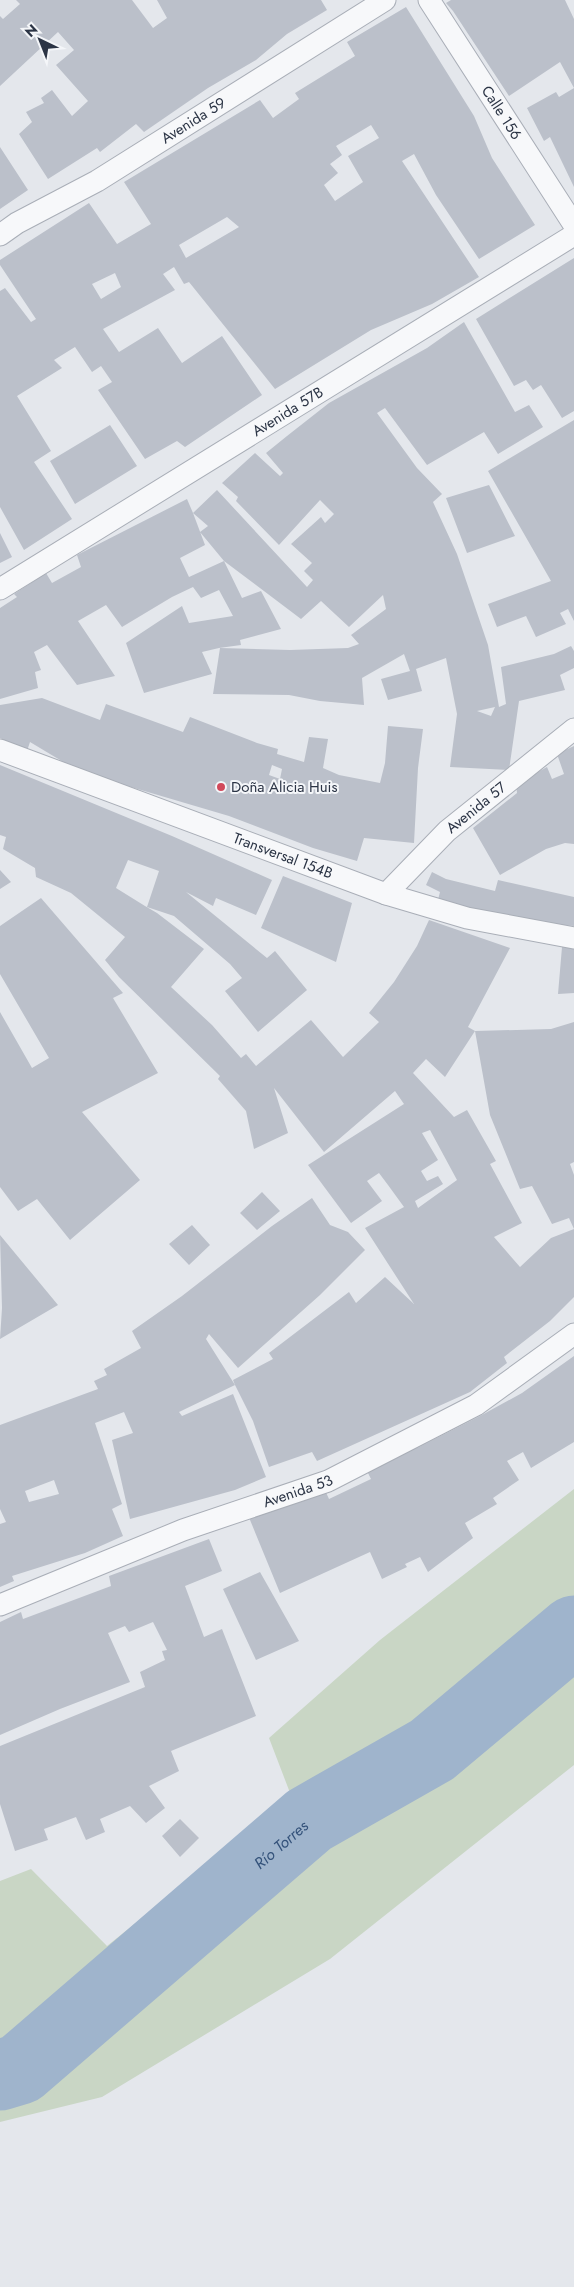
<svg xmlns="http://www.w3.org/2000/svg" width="574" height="2287" font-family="Jost,sans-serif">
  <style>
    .green { fill: #c9d6c5 }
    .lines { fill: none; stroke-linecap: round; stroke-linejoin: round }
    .river { stroke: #9fb4cc; stroke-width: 71 }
    .building { fill: #bbc0ca; fill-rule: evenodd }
    .service-casing { stroke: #a9aeb7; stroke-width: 23 }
    .service { stroke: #f7f8fa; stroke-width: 21 }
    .poi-dot { fill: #d1495b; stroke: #f4f6f9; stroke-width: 2 }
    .labels { text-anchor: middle; stroke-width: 4; stroke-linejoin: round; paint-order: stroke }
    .street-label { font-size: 15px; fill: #2b3445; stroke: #f4f6f9 }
    .poi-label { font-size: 15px; fill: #2b3445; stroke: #f4f6f9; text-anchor: start }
    .water-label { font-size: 16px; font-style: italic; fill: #34527a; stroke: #f4f6f9 }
  </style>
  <rect width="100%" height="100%" fill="#e4e7ec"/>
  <!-- green -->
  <path class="green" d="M 574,1489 L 574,1765 L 330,1959 L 102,2097 L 0,2122 L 0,1881 L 31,1869 L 107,1946 L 292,1798 L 269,1738 L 380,1640 Z"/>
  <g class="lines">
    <!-- river -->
    <path class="river" id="s1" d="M 0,2075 L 20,2069 L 309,1820 L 432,1750 L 574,1631"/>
  </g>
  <!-- building -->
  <path class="building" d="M 16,0 L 132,0 L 153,28 L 167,18 L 157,0 L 321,0 L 327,10 L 287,34 L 256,60 L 208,88 L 144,132 L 136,124 L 100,152 L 97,148 L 48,179 L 19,134 L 32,122 L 26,112 L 44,103 L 41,98 L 52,90 L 72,116 L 88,101 L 56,65 L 74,50 L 58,32 L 0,86 L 0,16 L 3,19 L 20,4 Z
    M 451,0 L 565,0 L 574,19 L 574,88 L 560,62 L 509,96 L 453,11 L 446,3 Z
    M 406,7 L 474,116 L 492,158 L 535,225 L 479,259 L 436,195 L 414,154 L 402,161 L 479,277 L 432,304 L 371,330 L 275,389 L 189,282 L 184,284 L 174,267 L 163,274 L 175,290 L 103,329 L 119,352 L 158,328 L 182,363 L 222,336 L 262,395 L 185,447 L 177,441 L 145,459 L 98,390 L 112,382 L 101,366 L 92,372 L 75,347 L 54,360 L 62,368 L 17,396 L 51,451 L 34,462 L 72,519 L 24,550 L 0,507 L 0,291 L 5,288 L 31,322 L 36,319 L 0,265 L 0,260 L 89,203 L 117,244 L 151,224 L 124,182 L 260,100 L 273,118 L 299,99 L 295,93 L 355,56 L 347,42 ZM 371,125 L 379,138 L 348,156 L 363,182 L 335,201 L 324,185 L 338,173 L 330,164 L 342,155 L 336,146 ZM 227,217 L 239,227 L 186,258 L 179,245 ZM 115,273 L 121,287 L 101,299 L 92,284 Z
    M 574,88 L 574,187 L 550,137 L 544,141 L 527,108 L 556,92 L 559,97 Z
    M 0,147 L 28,190 L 0,209 Z
    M 574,258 L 574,411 L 562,418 L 541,385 L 533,390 L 526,380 L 514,386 L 476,319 Z
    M 464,322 L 515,412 L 529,405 L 543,427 L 498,454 L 484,432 L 427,465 L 385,408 L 377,413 L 417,468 L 442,494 L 433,502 L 457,554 L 488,645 L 499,707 L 506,704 L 501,667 L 554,654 L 571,646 L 574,651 L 574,668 L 560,675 L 565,690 L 519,701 L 509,770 L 450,767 L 457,714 L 446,658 L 416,669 L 422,691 L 388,700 L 381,679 L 410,671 L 404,654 L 362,678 L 364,705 L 320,701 L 289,695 L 213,694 L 220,648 L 290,650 L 348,648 L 359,644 L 351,635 L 386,609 L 383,595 L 349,627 L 321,601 L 301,619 L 224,561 L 200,532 L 208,526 L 193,513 L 205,545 L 180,558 L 189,577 L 224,561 L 242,598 L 261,591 L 281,629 L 240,640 L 241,645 L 219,648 L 202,652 L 212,674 L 144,693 L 126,643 L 182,606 L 189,623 L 233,616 L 219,590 L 201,598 L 193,587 L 172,597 L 122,627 L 106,605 L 78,621 L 115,676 L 77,685 L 47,645 L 34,652 L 41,670 L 35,672 L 38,688 L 0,699 L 0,608 L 17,597 L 14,594 L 46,573 L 52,583 L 81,567 L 77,555 L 187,499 L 193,513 L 217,490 L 307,587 L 313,580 L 304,571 L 312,563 L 291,544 L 321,517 L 325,523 L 334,514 L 320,500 L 279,545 L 236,501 L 238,497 L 222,483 L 255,453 L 280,476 L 283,473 L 266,453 L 287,436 L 329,403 L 427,348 ZM 495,707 L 491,716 L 477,711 Z
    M 574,420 L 574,621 L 568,609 L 560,613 L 566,624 L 536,637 L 526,616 L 497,627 L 488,604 L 551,581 L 488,471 Z
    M 110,425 L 137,466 L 75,504 L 50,461 Z
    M 489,485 L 515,536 L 467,553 L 446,498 Z
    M 0,533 L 12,557 L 0,563 Z
    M 42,698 L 100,720 L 106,704 L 183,732 L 190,717 L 257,743 L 278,749 L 277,754 L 304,762 L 309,737 L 328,739 L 323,768 L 339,775 L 380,783 L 385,763 L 388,726 L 423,729 L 418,768 L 414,843 L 364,838 L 357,861 L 313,848 L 229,816 L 80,772 L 30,742 L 27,751 L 0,738 L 0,705 ZM 272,765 L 282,769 L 280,779 L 269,775 Z
    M 574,746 L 574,844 L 565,843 L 546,849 L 500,875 L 473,828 L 517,793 L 516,784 L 547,767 L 552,779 L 564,774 L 557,754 Z
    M 0,765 L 172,836 L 272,880 L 256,915 L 216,898 L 213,906 L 186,892 L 267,958 L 275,951 L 307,990 L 258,1032 L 225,991 L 242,978 L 230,964 L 174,916 L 147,907 L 159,871 L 128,860 L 116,888 L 145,906 L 157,913 L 204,949 L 171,987 L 212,1025 L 241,1058 L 246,1054 L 256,1066 L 311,1020 L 343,1057 L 379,1022 L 369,1013 L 394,982 L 417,946 L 429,920 L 510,948 L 468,1027 L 475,1031 L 551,1029 L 574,1022 L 574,1162 L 570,1164 L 574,1175 L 574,1297 L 550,1321 L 504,1357 L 507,1363 L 470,1392 L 317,1461 L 312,1452 L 269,1467 L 253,1421 L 235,1385 L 179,1412 L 182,1416 L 233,1394 L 266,1477 L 235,1490 L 130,1519 L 112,1440 L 133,1433 L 124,1412 L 95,1423 L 122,1504 L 112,1509 L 123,1536 L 85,1553 L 12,1576 L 14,1581 L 0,1587 L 0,1524 L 6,1522 L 0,1509 L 0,1425 L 98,1389 L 94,1381 L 107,1375 L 104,1369 L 141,1348 L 132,1331 L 182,1296 L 272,1226 L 312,1198 L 330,1225 L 348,1232 L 365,1250 L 320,1295 L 238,1368 L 209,1334 L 206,1339 L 235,1385 L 233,1380 L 273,1359 L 269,1353 L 349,1292 L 356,1303 L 385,1277 L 414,1304 L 365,1228 L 404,1207 L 388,1185 L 379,1173 L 367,1181 L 382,1201 L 351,1223 L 308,1165 L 404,1104 L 395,1091 L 324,1152 L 274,1088 L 288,1133 L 254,1149 L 246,1111 L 218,1079 L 220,1076 L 119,977 L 105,960 L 125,937 L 71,893 L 36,877 L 35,868 L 3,849 L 6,837 L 0,835 ZM 475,1031 L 490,1115 L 520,1189 L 532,1186 L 552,1224 L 569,1218 L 574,1229 L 551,1238 L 520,1267 L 494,1237 L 522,1223 L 490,1164 L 496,1161 L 467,1110 L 454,1117 L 413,1073 L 426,1059 L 445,1077 ZM 430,1130 L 457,1180 L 418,1208 L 415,1201 L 443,1184 L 438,1176 L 427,1181 L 421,1171 L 438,1160 L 422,1133 ZM 54,1480 L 59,1494 L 29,1502 L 25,1491 Z
    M 0,870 L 11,882 L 0,889 Z
    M 432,872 L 446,879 L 495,891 L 498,880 L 574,897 L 574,926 L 517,922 L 489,912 L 438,900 L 440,892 L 426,885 Z
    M 283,876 L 352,903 L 336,962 L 261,928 Z
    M 41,898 L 123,993 L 113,998 L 158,1073 L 82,1112 L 140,1180 L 70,1240 L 37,1199 L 18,1211 L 0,1187 L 0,1012 L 32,1068 L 49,1058 L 0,974 L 0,926 Z
    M 562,947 L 574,948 L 574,993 L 558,994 Z
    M 262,1192 L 280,1211 L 257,1230 L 240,1213 Z
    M 192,1225 L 210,1245 L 189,1265 L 169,1244 Z
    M 0,1235 L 58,1305 L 0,1339 L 2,1308 Z
    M 574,1356 L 574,1442 L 531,1468 L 523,1452 L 507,1461 L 519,1480 L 493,1498 L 497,1504 L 465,1523 L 473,1538 L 428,1572 L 420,1557 L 405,1564 L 407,1567 L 382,1579 L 370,1552 L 280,1593 L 248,1515 L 324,1488 L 329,1499 L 371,1479 L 366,1469 L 419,1447 L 480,1416 L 522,1393 Z
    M 209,1539 L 222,1571 L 185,1586 L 204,1637 L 222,1629 L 256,1716 L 171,1751 L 179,1771 L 149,1786 L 165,1808 L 146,1823 L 130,1806 L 100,1819 L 105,1832 L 86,1840 L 76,1817 L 44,1829 L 48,1840 L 15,1851 L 0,1804 L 0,1746 L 145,1687 L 140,1672 L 165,1660 L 162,1651 L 167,1650 L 153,1622 L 129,1632 L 125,1626 L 108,1633 L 130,1682 L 60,1709 L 0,1735 L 0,1622 L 21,1612 L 23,1619 L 111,1586 L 109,1576 Z
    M 260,1572 L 299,1641 L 256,1660 L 223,1589 Z
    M 180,1819 L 199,1838 L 180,1857 L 162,1836 Z"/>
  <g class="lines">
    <!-- service casing -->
    <g class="service-casing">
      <g id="service">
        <path id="s2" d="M 429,0 L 574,225"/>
        <path id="s3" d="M 0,235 L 17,223 L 97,181 L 385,0"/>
        <path id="s4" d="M 0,589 L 574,235"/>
        <path id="s5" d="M 0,750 L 386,894 L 467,918 L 574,938"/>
        <path id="s6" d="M 386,894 L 447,831 L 574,729"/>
        <path id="s7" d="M 0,1605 L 183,1530 L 328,1481 L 476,1405 L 574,1334"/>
      </g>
    </g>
    <!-- service -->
    <use href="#service" class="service"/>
  </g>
  <!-- markers -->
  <circle class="poi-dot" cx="221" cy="787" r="5"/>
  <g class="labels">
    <!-- street labels -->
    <g class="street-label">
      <text dy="5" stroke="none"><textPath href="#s2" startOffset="134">Calle 156</textPath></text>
      <text dy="5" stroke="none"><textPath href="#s3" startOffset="225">Avenida 59</textPath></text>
      <text dy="5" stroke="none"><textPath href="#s4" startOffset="338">Avenida 57B</textPath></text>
      <text dy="5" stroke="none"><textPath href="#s6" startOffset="125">Avenida 57</textPath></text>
      <text dy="5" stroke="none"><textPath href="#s5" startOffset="302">Transversal 154B</textPath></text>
      <text dy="5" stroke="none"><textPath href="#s7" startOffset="319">Avenida 53</textPath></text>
    </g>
    <!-- poi labels -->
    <g class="poi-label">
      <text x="231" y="792">Doña Alicia Huis</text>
    </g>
    <!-- water labels -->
    <g class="water-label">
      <text dy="6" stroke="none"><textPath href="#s1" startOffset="365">Río Torres</textPath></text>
    </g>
  </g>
  <!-- north arrow -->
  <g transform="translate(40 40) rotate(317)" stroke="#f4f6f9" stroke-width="4" paint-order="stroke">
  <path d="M0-4L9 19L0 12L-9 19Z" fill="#2b3445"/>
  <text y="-8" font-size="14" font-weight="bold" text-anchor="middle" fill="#2b3445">N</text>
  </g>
</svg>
